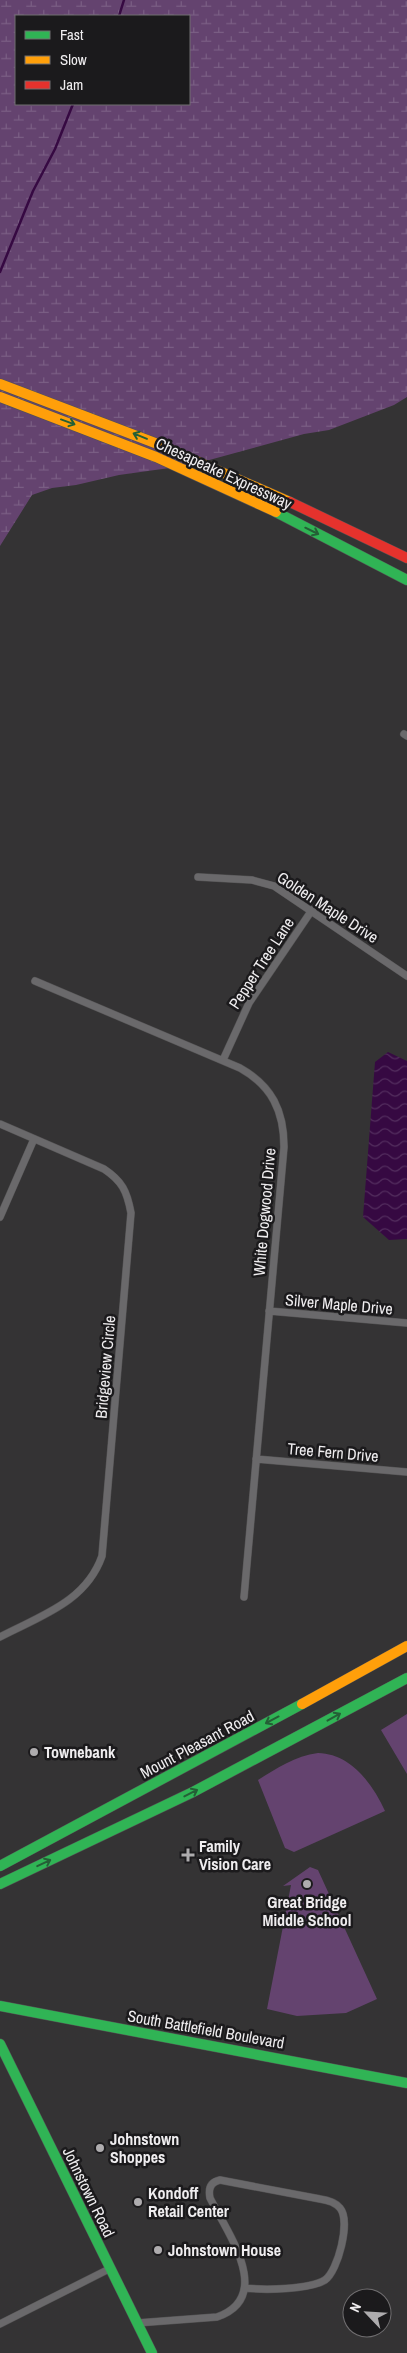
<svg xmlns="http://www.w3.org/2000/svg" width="407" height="2353" font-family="'Archivo Narrow',sans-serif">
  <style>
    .wetland { fill: url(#wetland-marsh); fill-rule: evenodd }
    .pitch { fill: #64436f }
    .water { fill: url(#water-waves) }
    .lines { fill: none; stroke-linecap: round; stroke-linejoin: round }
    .stream { stroke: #360942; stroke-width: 2.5 }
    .street-casing { stroke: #535253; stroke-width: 8 }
    .fast-casing { stroke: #535253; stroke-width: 11 }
    .slow-casing { stroke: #535253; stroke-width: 11 }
    .jam-casing { stroke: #535253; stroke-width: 11 }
    .street { stroke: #6a696b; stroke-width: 7 }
    .fast { stroke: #30b455; stroke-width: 10 }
    .slow { stroke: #ff9f0a; stroke-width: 10 }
    .jam { stroke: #e5322d; stroke-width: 10 }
    .oneway { stroke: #245f36 }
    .poi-dot { fill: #aeacae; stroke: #1b1a1c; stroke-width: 2 }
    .labels { text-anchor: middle; stroke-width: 5; stroke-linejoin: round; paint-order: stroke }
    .street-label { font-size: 16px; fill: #efedef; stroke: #1b1a1c }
    .poi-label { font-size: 16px; font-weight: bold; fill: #efedef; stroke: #1b1a1c; text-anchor: start }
  </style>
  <defs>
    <pattern id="wetland-marsh" width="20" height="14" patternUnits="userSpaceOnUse" patternTransform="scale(1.25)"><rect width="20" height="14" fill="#64436f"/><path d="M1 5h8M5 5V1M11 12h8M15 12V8" fill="none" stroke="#7a5e84"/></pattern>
    <pattern id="water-waves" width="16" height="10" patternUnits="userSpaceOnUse" patternTransform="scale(1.25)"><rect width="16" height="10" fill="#360942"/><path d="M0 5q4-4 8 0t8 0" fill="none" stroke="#532d5e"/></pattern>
  </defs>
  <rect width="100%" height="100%" fill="#343334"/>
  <!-- wetland -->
  <path class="wetland" d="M 0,0 L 407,0 L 407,397 L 394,405 L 329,430 L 304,434 L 191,465 L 119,475 L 76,485 L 52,488 L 32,495 L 0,546 ZM 16,16 L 189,16 L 189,104 L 16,104 Z"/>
  <!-- pitch -->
  <path class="pitch" d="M 407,1714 L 407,1774 L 381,1730 Z
    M 318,1753 C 351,1754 372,1783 385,1811 L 294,1852 L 285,1848 L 258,1780 C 277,1768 295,1756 318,1753 Z
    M 310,1867 L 318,1870 L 377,1999 L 346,2013 L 297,2016 L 267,2009 L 291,1885 L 283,1886 Z"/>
  <!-- water -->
  <path class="water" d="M 388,1052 L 407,1061 L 407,1239 L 389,1240 L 363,1217 L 375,1062 Z"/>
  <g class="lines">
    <!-- stream -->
    <path class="stream" d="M 119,16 L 124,0
      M 0,272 L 33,191 L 55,149 L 73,104"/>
    <!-- street casing -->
    <g class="street-casing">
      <path id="street" d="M 404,734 L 407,736
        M 198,877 L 252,880 L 274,886 L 407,976
        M 35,981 L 240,1068 C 272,1086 284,1111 284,1147 L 244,1597
        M 223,1060 L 249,1003 L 312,910
        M 0,1124 L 104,1169 C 122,1181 127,1191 131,1213 L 102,1556 C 86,1602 40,1616 0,1637
        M 0,1217 L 34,1139
        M 269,1311 L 407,1323
        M 256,1459 L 407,1472
        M 137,2323 L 217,2317 C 275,2297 227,2232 210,2198 C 208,2188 211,2182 220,2180 L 320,2199 C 327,2200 335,2202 340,2208 C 351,2221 338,2271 325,2280 C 309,2290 263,2290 245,2288
        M 0,2324 L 111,2268"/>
    </g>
    <!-- fast casing -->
    <g class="fast-casing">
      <path id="fast" d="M 276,512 L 407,580
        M 0,1866 L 302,1704
        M 0,1884 L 193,1792 L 407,1678
        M 0,2006 L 407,2083
        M 0,2044 L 152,2353"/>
    </g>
    <!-- slow casing -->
    <g class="slow-casing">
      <path id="slow" d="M 0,384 L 155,443 L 290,502
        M 0,397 L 156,457 L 276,512
        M 302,1704 L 407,1646"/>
    </g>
    <!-- jam casing -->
    <g class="jam-casing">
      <path id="jam" d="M 290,502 L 407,558"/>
    </g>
    <!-- street -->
    <use href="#street" class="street"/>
    <!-- fast -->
    <use href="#fast" class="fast"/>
    <!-- slow -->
    <use href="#slow" class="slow"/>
    <!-- jam -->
    <use href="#jam" class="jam"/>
  </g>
  <!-- one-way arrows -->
  <defs><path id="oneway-shaft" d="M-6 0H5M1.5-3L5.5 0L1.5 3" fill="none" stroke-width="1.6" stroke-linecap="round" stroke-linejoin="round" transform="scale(1.25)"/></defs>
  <g class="oneway">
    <use href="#oneway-shaft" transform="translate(68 422) rotate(20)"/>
    <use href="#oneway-shaft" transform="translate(140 436) rotate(-158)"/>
    <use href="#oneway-shaft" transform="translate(312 531) rotate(26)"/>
    <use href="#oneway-shaft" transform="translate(334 1717) rotate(-29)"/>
    <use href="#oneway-shaft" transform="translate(272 1720) rotate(152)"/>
    <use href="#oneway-shaft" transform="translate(191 1793) rotate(-27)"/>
    <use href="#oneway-shaft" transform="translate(44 1863) rotate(-25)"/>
  </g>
  <!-- markers -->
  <g class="poi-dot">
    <circle cx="34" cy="1752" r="5"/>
    <path d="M185.5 1847.5h5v5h5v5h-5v5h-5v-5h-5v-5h5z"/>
    <circle cx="307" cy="1884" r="5"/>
    <circle cx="100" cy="2148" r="5"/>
    <circle cx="138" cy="2202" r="5"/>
    <circle cx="158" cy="2250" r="5"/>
  </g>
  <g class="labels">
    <!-- street labels -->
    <g class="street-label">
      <text transform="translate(224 473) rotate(25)" y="6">Chesapeake Expressway</text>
      <text transform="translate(328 907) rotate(33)" y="6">Golden Maple Drive</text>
      <text transform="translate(261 963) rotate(-57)" y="6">Pepper Tree Lane</text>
      <text transform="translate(264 1212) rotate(-85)" y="6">White Dogwood Drive</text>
      <text transform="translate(339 1304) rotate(5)" y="6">Silver Maple Drive</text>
      <text transform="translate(105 1367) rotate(-85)" y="6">Bridgeview Circle</text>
      <text transform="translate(333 1452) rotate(5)" y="6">Tree Fern Drive</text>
      <text transform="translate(197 1744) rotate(-28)" y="6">Mount Pleasant Road</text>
      <text transform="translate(206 2029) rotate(10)" y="6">South Battlefield Boulevard</text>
      <text transform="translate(89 2192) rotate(64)" y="6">Johnstown Road</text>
    </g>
    <!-- poi labels -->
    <g class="poi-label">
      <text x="44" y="1758">Townebank</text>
      <text x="199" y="1852">Family<tspan x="199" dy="18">Vision Care</tspan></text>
      <text x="307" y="1908" text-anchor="middle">Great Bridge<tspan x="307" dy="18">Middle School</tspan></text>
      <text x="110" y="2145">Johnstown<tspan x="110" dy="18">Shoppes</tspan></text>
      <text x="148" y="2199">Kondoff<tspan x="148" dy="18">Retail Center</tspan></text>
      <text x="168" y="2256">Johnstown House</text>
    </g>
  </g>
  <!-- legend -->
  <rect x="15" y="15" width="175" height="90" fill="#1b1a1c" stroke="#706e70"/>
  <rect x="25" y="31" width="25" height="8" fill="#30b455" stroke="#706e70"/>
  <text x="60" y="40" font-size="15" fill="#efedef">Fast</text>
  <rect x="25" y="56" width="25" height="8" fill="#ff9f0a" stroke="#706e70"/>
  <text x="60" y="65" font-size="15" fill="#efedef">Slow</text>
  <rect x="25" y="81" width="25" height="8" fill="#e5322d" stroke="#706e70"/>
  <text x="60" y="90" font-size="15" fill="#efedef">Jam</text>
  <!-- north arrow -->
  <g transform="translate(367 2313) rotate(295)"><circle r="24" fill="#1b1a1c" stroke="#706e70"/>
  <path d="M0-4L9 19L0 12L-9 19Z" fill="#aeacae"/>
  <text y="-8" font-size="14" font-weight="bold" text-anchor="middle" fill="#efedef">N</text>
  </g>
</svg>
